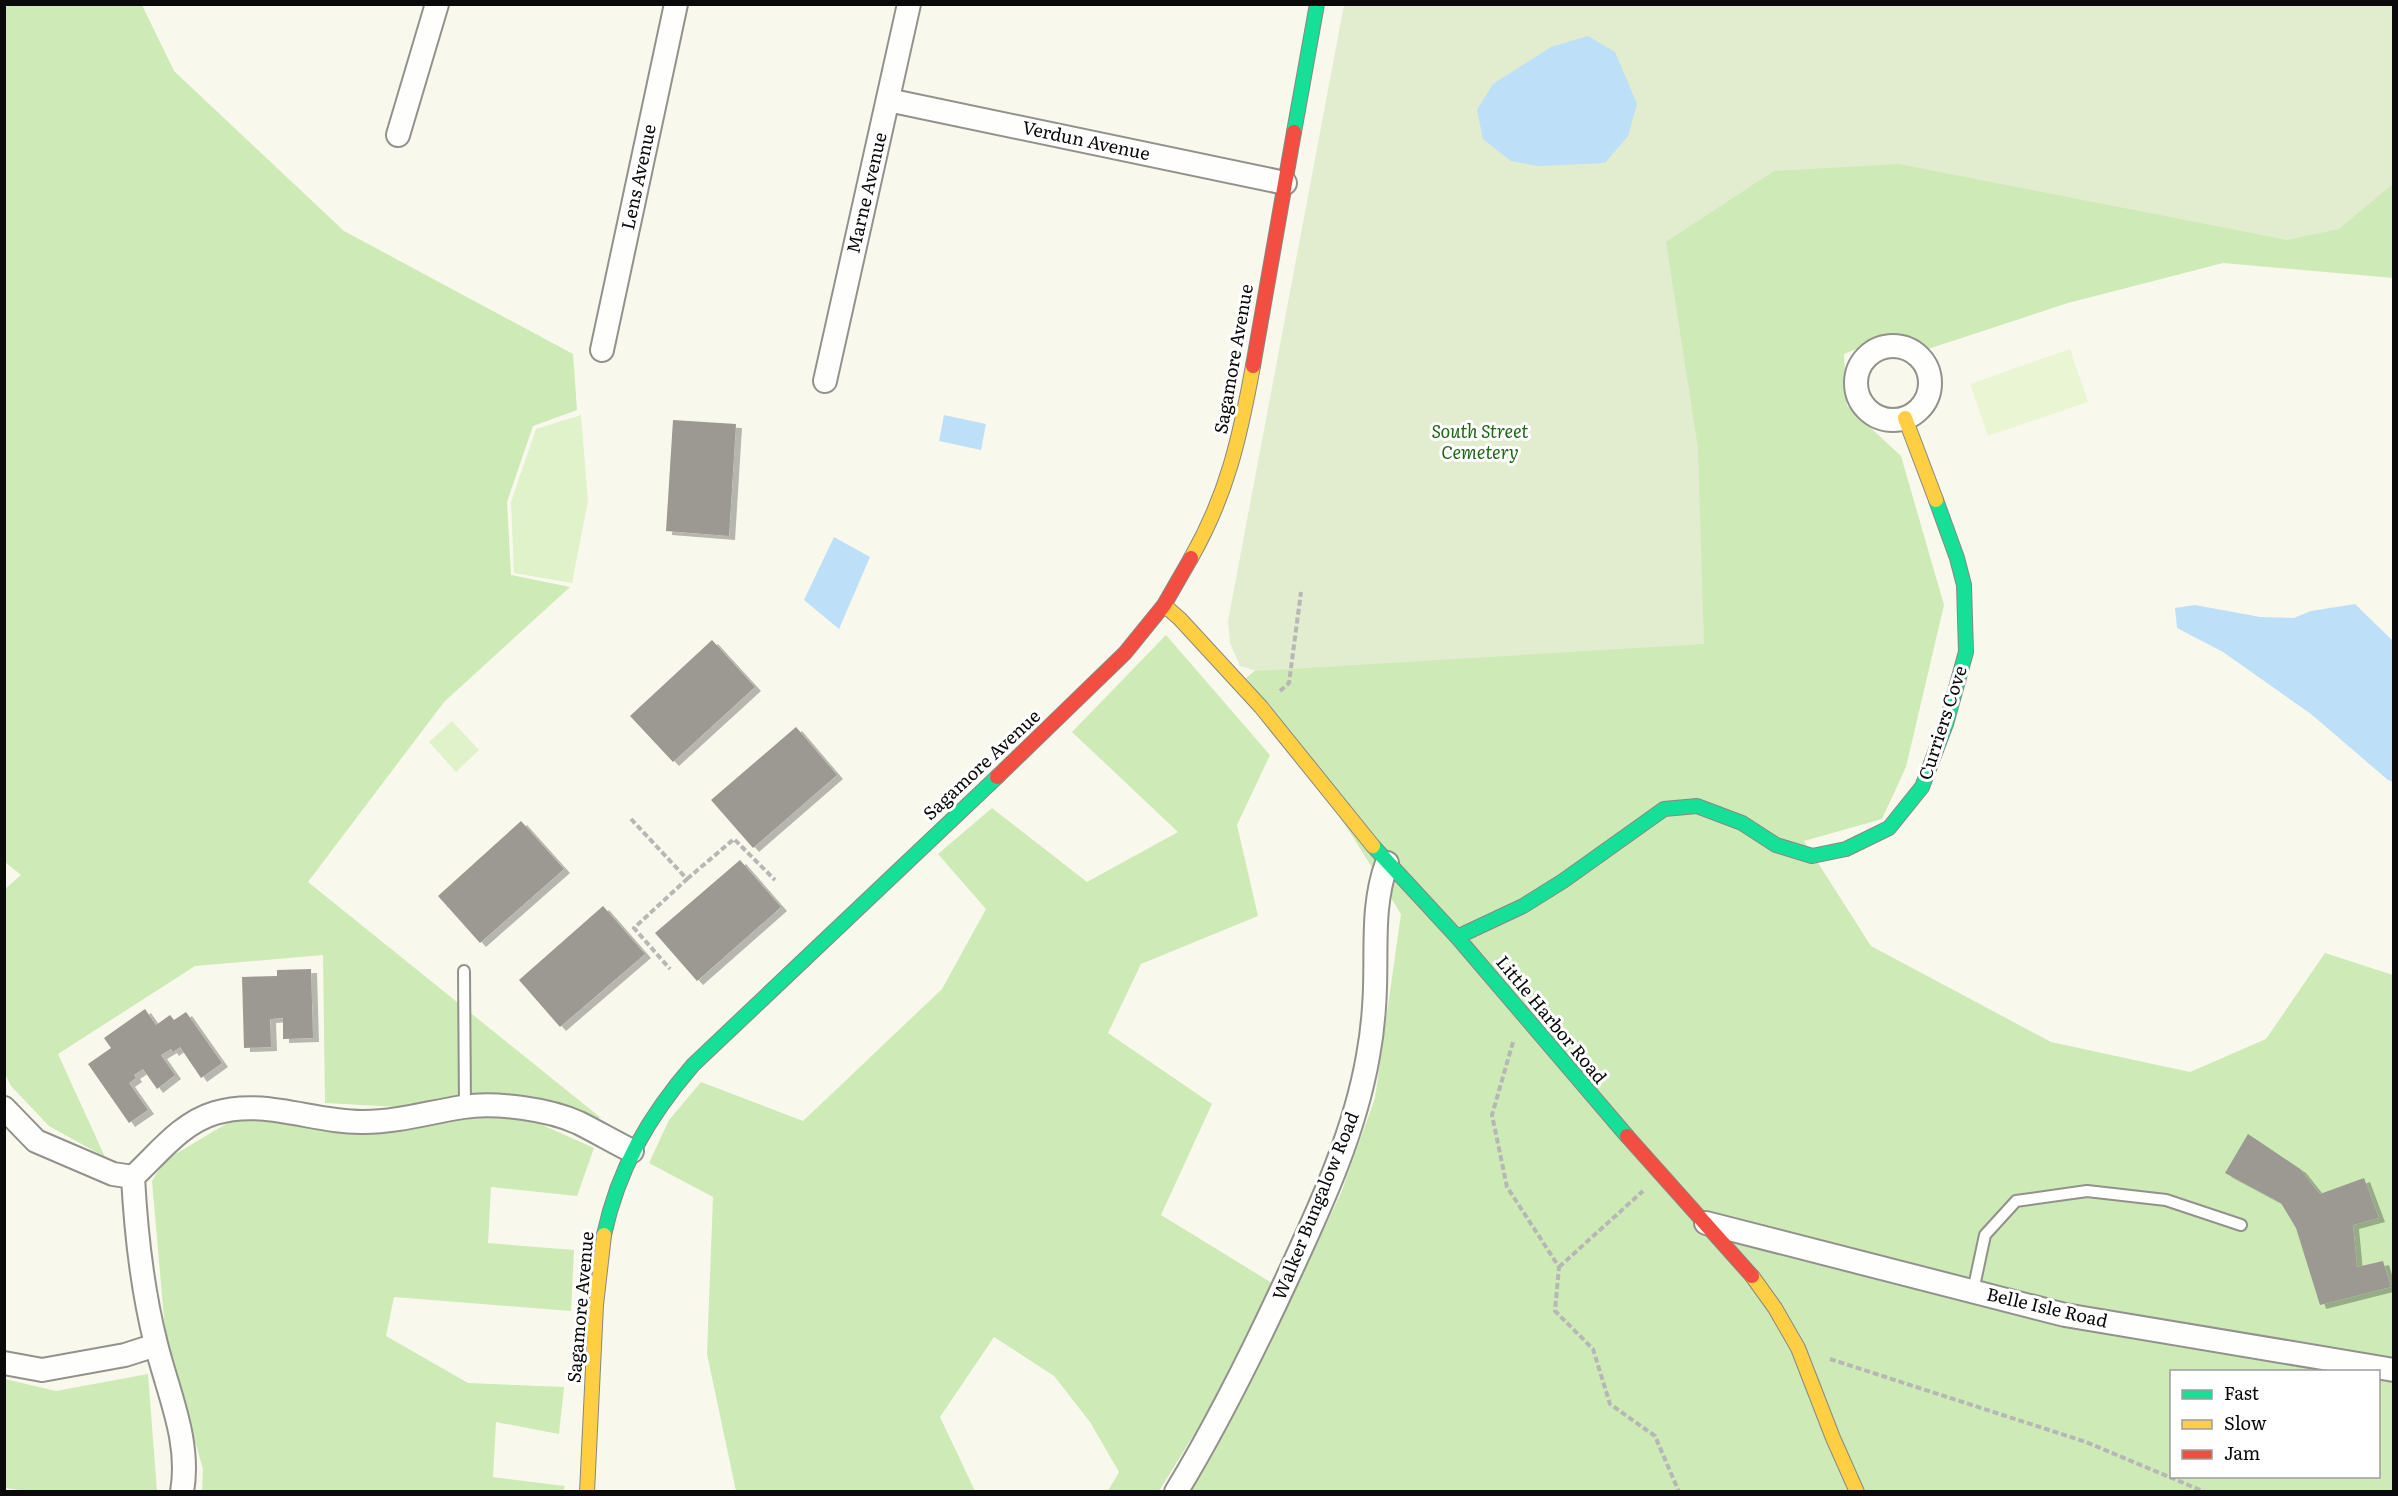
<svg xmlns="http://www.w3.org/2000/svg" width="2398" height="1496" font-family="Literata,serif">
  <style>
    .green { fill: #dff2ca }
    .forest { fill: #ceeab7; fill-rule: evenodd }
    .cemetery { fill: #e2eccf }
    .pitch { fill: #eaf5d4 }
    .water { fill: #bedff8 }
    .building { fill: #9c9993; filter: url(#shadow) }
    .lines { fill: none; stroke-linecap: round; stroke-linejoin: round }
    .lane-casing { stroke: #92918c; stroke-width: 14 }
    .street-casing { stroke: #92918c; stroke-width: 26 }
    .fast-casing { stroke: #888883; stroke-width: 16 }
    .slow-casing { stroke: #888883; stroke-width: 16 }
    .jam-casing { stroke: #888883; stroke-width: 16 }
    .path { stroke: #b7b7b5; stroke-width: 4; stroke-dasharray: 6 3; stroke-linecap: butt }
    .lane { stroke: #fefefc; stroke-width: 10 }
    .street { stroke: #fefefc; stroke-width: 22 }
    .fast { stroke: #16e098; stroke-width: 14 }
    .slow { stroke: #ffcf43; stroke-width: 14 }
    .jam { stroke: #f24e42; stroke-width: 14 }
    .labels { text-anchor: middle; stroke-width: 6; stroke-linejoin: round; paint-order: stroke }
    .street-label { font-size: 18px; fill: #0a0a0a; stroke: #fff }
    .park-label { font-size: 18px; font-style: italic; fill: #1f6715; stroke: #fff }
  </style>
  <defs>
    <filter id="shadow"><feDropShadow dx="6" dy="4" stdDeviation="0" flood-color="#0004"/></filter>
  </defs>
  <rect width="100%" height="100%" fill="#f9f8ed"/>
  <!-- green -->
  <path class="green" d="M 581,415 L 588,501 L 572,583 L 514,573 L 511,502 L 536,429 Z
    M 452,721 L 479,750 L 456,772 L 429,742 Z"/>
  <!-- forest -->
  <path class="forest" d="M 5,5 L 142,5 L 174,71 L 344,231 L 573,354 L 577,410 L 533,426 L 507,502 L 511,575 L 570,587 L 444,702 L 308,882 L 601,1118 L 325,1103 L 323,955 L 195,966 L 58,1054 L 105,1157 L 49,1126 L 11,1086 L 5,1074 L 5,889 L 21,875 L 5,862 Z
    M 1812,138 L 2393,176 L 2393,278 L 2223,263 L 2068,303 L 1928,349 L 1894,334 L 1844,354 L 1847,406 L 1901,456 L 1944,605 L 1906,767 L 1882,819 L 1804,841 L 1871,946 L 2051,1042 L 2190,1072 L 2266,1039 L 2325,953 L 2393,975 L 2393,1491 L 1189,1492 L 1270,1343 L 1341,1193 L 1375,1098 L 1401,914 L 1353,837 L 1246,678 L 1284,647 L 1634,247 ZM 2172,1372 L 2378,1372 L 2378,1476 L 2172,1476 Z
    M 1166,635 L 1270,755 L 1237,825 L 1258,916 L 1141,964 L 1108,1033 L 1212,1104 L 1161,1215 L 1272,1283 L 1206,1415 L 1159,1491 L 1108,1491 L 1119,1472 L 1090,1422 L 1054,1376 L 994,1337 L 940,1417 L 975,1491 L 736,1491 L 707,1354 L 713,1197 L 649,1163 L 669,1120 L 701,1082 L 803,1121 L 942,989 L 986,909 L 938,854 L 992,808 L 1087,882 L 1178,832 L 1072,732 Z
    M 239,1116 L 384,1133 L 437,1121 L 522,1116 L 594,1148 L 577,1196 L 491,1187 L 488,1243 L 574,1250 L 571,1311 L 394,1297 L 386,1336 L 468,1383 L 564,1387 L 559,1434 L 496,1422 L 493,1477 L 565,1486 L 563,1491 L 202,1491 L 203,1469 L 166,1341 L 152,1181 L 164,1161 Z
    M 148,1374 L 157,1491 L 33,1492 L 5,1488 L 5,1379 L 56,1391 Z"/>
  <!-- cemetery -->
  <path class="cemetery" d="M 1344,5 L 2393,5 L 2393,184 L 2339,229 L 2287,240 L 1899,164 L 1774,171 L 1666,242 L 1698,448 L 1704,644 L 1257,671 L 1240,666 L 1230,643 L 1228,621 Z"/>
  <!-- pitch -->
  <path class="pitch" d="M 2070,349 L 2088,402 L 1988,436 L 1970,384 Z"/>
  <!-- water -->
  <path class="water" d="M 1588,36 L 1615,52 L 1637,104 L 1628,136 L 1605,163 L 1538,166 L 1511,161 L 1483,139 L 1477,110 L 1493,84 L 1551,47 Z
    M 944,415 L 986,424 L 981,450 L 939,441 Z
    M 834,537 L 870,557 L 839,629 L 804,600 Z
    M 2355,604 L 2393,641 L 2393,782 L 2388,780 L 2311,714 L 2223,652 L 2177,628 L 2175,608 L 2195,605 L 2260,617 L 2294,618 L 2311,611 Z"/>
  <!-- building -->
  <path class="building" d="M 673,420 L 736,424 L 729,536 L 666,531 Z
    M 712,640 L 755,687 L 673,762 L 630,716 Z
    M 796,727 L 837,775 L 753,848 L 711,800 Z
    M 521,821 L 564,869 L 480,943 L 438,896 Z
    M 740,860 L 781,907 L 697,981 L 655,933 Z
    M 603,906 L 645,954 L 560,1027 L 519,980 Z
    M 311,969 L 313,1038 L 283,1039 L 283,1018 L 270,1019 L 271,1047 L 244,1048 L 242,977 L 277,976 L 277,970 Z
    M 145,1009 L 156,1025 L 170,1015 L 174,1020 L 186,1012 L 222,1063 L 201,1078 L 180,1047 L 173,1052 L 171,1049 L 161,1055 L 175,1075 L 157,1089 L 143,1069 L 134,1075 L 136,1078 L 129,1083 L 148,1110 L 129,1123 L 88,1064 L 111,1048 L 104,1038 Z
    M 2248,1134 L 2300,1169 L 2320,1194 L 2364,1178 L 2379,1218 L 2353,1225 L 2357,1267 L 2383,1261 L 2391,1287 L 2320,1305 L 2296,1228 L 2281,1203 L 2225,1173 Z"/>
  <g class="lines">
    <!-- lane casing -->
    <g class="lane-casing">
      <path id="lane" d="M 464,971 L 465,1107
        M 1973,1291 L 1985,1235 L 2016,1201 L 2087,1191 L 2166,1200 L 2241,1225"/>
    </g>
    <!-- street casing -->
    <g class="street-casing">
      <path id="street" d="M 888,100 L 1285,183
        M 398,135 L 437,4
        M1856 383a37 37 0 1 1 74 0a37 37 0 1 1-74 0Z
        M 602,350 L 676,4
        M 825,381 L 909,4
        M 4,1108 L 36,1141 L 113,1174 L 133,1177
        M 1706,1223 L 2065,1315 L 2394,1370
        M 4,1363 L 42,1370 L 125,1355 L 156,1345
        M 182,1492 C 191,1441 168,1393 156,1344 C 142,1289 136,1234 133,1177 C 158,1154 181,1123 215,1113 C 265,1098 314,1123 364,1122 C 398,1122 430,1112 463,1107 C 496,1102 549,1109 579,1123 C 597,1132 614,1142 632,1151
        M 1176,1492 C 1220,1420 1256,1346 1291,1270 C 1323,1201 1355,1131 1368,1056 C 1371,1040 1373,1023 1374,1007 C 1378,959 1370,908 1387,863"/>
    </g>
    <!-- fast casing -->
    <g class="fast-casing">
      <path id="fast" d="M 1294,132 L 1317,4
        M 1373,846 L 1457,937 L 1627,1136
        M 1457,937 L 1523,906 L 1563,881 L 1664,809 L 1697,806 L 1742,823 L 1776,845 L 1812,856 L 1846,849 L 1889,828 L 1922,787 L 1946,724 L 1966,652 L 1964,585 L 1957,558 L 1936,500
        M 604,1235 C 618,1169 649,1116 693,1065 L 997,777"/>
    </g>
    <!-- slow casing -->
    <g class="slow-casing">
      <path id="slow" d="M 1905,418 L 1936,500
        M 1191,558 C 1227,495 1240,437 1253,366
        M 1164,605 L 1180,619 L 1261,707 L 1373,846
        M 1752,1276 L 1775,1308 L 1798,1348 L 1833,1438 L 1857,1492
        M 587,1492 L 596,1305 L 604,1235"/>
    </g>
    <!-- jam casing -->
    <g class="jam-casing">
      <path id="jam" d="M 1253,366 L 1294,132
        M 997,777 L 1125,653 L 1164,605 L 1191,558
        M 1627,1136 L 1752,1276"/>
    </g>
    <!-- path -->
    <path class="path" d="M 1280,691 L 1289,683 L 1301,592
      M 631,819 L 687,879 L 634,928 L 670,969
      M 687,879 L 734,839 L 775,880
      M 1513,1042 L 1492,1115 L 1507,1187 L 1559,1267 L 1555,1311 L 1593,1349 L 1610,1404 L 1655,1436 L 1679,1492
      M 1559,1267 L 1643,1191
      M 1830,1359 L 2086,1442 L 2205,1492"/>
    <!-- lane -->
    <use href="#lane" class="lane"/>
    <!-- street -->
    <use href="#street" class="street"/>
    <!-- fast -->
    <use href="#fast" class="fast"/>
    <!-- slow -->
    <use href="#slow" class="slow"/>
    <!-- jam -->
    <use href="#jam" class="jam"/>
  </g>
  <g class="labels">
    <!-- street labels -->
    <g class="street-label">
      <text transform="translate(1086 141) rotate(12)" y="6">Verdun Avenue</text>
      <text transform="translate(639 177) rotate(-78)" y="6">Lens Avenue</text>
      <text transform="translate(867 193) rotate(-77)" y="6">Marne Avenue</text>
      <text transform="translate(1234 359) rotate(-80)" y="6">Sagamore Avenue</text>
      <text transform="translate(1943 723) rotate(-72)" y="6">Curriers Cove</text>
      <text transform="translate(982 765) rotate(-43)" y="6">Sagamore Avenue</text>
      <text transform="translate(1551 1020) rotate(50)" y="6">Little Harbor Road</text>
      <text transform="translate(1316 1206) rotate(-68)" y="6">Walker Bungalow Road</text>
      <text transform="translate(581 1307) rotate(-85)" y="6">Sagamore Avenue</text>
      <text transform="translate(2047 1308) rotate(13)" y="6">Belle Isle Road</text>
    </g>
    <!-- park labels -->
    <g class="park-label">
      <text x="1480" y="438">South Street<tspan x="1480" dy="21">Cemetery</tspan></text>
    </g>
  </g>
  <!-- border -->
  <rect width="2398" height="1496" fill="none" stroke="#0a0a0a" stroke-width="12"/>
  <!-- legend -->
  <rect x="2170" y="1370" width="210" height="108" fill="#ffffff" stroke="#9d9d9d" stroke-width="1.5"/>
  <rect x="2182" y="1390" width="30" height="9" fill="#16e098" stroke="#9d9d9d" stroke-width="1.5"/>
  <text x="2224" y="1400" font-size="18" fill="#0a0a0a">Fast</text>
  <rect x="2182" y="1420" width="30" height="9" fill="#ffcf43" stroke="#9d9d9d" stroke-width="1.5"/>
  <text x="2224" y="1430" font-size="18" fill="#0a0a0a">Slow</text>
  <rect x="2182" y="1450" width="30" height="9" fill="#f24e42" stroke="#9d9d9d" stroke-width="1.5"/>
  <text x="2224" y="1460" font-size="18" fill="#0a0a0a">Jam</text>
</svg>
